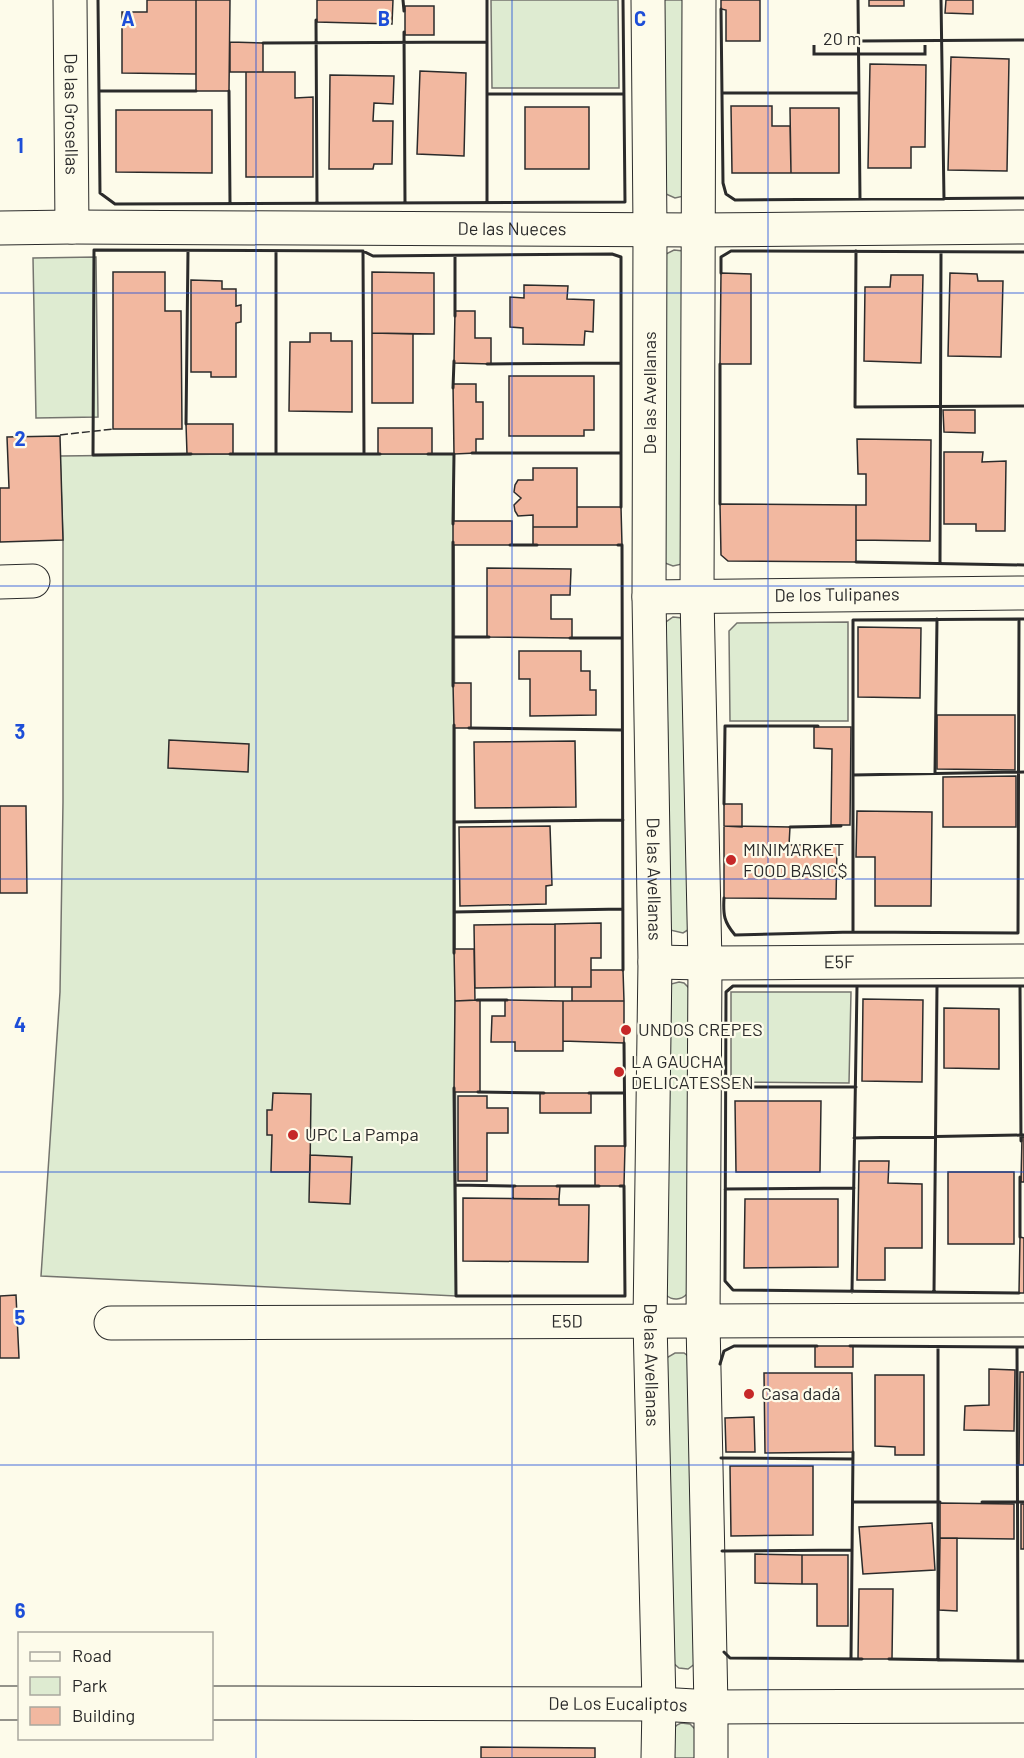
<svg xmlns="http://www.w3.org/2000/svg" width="1024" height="1758" font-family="Barlow,sans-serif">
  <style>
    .green { fill: #deebd1; stroke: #74746e; stroke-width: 1.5 }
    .building { fill: #f2b8a0; stroke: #2b2b2b; stroke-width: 1.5 }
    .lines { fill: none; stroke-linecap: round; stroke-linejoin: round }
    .minor-casing { stroke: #2b2b2b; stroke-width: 35 }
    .minor { stroke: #fdfbea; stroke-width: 33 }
    .fence { stroke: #2b2b2b; stroke-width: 1.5; stroke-dasharray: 8 3; stroke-linecap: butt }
    .wall { stroke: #2b2b2b; stroke-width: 3 }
    .grid { fill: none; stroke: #1d4ed8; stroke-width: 1.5; stroke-opacity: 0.55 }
    .poi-dot { fill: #c62828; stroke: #fdfbea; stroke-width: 2 }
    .labels { text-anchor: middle; stroke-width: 4.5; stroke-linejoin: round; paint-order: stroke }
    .street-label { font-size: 18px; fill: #2b2b2b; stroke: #fdfbea }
    .poi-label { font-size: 18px; fill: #2b2b2b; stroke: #fdfbea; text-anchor: start }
    .grid-label { font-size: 20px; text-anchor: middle; font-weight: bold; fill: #1d4ed8; stroke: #fdfbea; stroke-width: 4.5; stroke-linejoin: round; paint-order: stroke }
  </style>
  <rect width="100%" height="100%" fill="#fdfbea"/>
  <!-- green -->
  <path class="green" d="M 491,0 L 618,0 L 619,88 L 492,88 Z
    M 660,0 L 688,0 L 684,196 L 675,198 L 666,194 Z
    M 674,250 L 683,251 L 682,564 L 673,566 L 665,563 L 664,258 L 666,254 Z
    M 96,257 L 98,417 L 36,418 L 33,258 Z
    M 233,454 L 454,454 L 456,1296 L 41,1276 L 60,992 L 63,802 L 63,540 L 60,456 Z
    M 673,617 L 682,618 L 691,928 L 683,933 L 670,930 L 666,622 Z
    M 848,622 L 848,721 L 730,721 L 729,631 L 737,623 Z
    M 679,982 L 684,983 L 690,989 L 687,1294 C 681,1300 673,1301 666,1295 L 671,984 Z
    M 731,992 L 851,992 L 849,1083 L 731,1082 Z
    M 675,1353 L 684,1353 L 688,1356 L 696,1663 L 688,1669 L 679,1668 L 672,1662 L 665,1361 L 668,1357 Z
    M 681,1723 L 690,1724 L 696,1730 L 698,1758 L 671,1758 L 671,1731 L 677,1725 Z"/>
  <!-- building -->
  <path class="building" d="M 147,0 L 196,0 L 196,74 L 122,73 L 122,12 L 147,12 Z
    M 196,0 L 230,0 L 229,91 L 196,91 Z
    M 317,0 L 393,0 L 392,24 L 317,22 Z
    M 721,0 L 760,0 L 760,41 L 726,41 L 726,10 L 721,9 Z
    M 869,0 L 904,0 L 904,6 L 869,6 Z
    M 946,0 L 973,0 L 973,14 L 945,13 Z
    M 405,6 L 434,6 L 434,35 L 405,35 Z
    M 230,42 L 263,43 L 263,72 L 230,72 Z
    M 951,57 L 1009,59 L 1007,171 L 948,170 Z
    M 870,64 L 926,65 L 925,147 L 911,147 L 911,168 L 868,168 Z
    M 420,71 L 466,73 L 464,156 L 417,154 Z
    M 246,72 L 295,72 L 295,98 L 313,97 L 313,177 L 246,177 Z
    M 330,75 L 394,76 L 393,104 L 374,103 L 373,121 L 393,121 L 392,164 L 374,164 L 373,169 L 329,169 Z
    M 731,106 L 772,106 L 772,126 L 790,126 L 791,173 L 732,173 Z
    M 525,107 L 589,107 L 589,169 L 525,169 Z
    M 790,108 L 839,108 L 839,173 L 791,173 Z
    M 116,110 L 212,110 L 212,173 L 116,172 Z
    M 113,272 L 165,272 L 165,311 L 181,311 L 182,429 L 113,429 Z
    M 372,272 L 434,273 L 434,334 L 372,333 Z
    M 721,273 L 751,274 L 751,364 L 720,364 Z
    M 950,273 L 977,274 L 978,281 L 1003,281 L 1001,357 L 948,356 Z
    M 891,275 L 923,275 L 921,363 L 864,361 L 865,287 L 890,287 Z
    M 191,280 L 222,281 L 222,289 L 236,289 L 236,306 L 241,305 L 241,322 L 236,323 L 236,377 L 211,377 L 211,372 L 191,372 Z
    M 524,285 L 568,286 L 567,299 L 594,300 L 593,332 L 585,331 L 584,345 L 523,344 L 523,328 L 510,327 L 510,297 L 524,298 Z
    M 455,311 L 475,311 L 475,338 L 491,338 L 491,364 L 454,363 Z
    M 310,333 L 331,333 L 331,341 L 352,341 L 352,412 L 289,411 L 290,342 L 310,342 Z
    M 372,333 L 413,334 L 413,403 L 372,403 Z
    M 509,376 L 594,376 L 594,430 L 584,430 L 584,436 L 509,436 Z
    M 453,384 L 476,384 L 476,402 L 483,402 L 483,439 L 476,439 L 476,453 L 454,454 Z
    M 943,410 L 975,410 L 975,433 L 944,432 Z
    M 186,424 L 233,424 L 233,454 L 187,454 Z
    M 378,428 L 432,428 L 432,454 L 378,454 Z
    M 60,436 L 63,540 L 0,542 L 0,488 L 9,488 L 7,437 Z
    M 857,439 L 931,440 L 930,541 L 856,540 L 856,505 L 866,505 L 866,474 L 858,474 Z
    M 944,452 L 983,452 L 982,462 L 1006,461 L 1005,531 L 976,531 L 976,524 L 944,524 Z
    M 533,468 L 577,468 L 577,527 L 533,527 L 533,515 L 518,516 L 515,511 L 514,505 L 521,498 L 514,492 L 515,485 L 518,480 L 533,480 Z
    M 720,504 L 856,505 L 856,562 L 728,561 L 721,555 Z
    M 577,507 L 621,507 L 622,545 L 533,545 L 533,527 L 577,527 Z
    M 453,521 L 512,521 L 512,545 L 453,545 Z
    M 487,568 L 571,569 L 570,595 L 551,595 L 551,619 L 572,619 L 572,638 L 487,637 Z
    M 858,627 L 921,628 L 920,698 L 858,697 Z
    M 519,651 L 581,651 L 581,671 L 590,671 L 590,690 L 596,690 L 596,715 L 530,716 L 530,679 L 519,679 Z
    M 453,683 L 471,683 L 471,728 L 454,728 Z
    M 937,715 L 1015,715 L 1015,770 L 937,769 Z
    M 814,727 L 851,727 L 850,825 L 831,825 L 832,749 L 814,748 Z
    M 169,740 L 249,744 L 248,772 L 168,768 Z
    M 575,741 L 576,807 L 475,808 L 474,742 Z
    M 1016,776 L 1016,827 L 943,827 L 943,777 Z
    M 724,804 L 742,804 L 742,827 L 724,826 Z
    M 0,806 L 26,806 L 27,893 L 0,893 Z
    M 857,811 L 932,812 L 931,906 L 875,906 L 875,857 L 856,857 Z
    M 550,826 L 552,885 L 546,886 L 546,904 L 460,906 L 459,827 Z
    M 724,826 L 790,827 L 789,845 L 837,845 L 836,899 L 724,898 Z
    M 601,923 L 601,958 L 591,958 L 591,987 L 555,987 L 555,924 Z
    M 555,924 L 555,987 L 475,988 L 474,925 Z
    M 454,949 L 474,949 L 475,1000 L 455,1001 Z
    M 591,970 L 623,970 L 624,1001 L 572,1001 L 572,987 L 591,987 Z
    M 863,999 L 923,1000 L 922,1082 L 862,1081 Z
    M 480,1000 L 480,1092 L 454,1092 L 455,1001 Z
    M 505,1000 L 563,1001 L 563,1051 L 515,1051 L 515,1042 L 491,1042 L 492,1016 L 505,1016 Z
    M 563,1001 L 624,1001 L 624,1043 L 563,1041 Z
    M 944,1008 L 999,1009 L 999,1069 L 944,1068 Z
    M 273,1093 L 311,1094 L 310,1172 L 271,1172 L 272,1135 L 267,1135 L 267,1110 L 272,1110 Z
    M 540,1093 L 591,1093 L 591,1113 L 540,1113 Z
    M 458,1096 L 487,1096 L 487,1108 L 508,1108 L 508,1133 L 487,1133 L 487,1181 L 458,1181 Z
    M 735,1101 L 821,1101 L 820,1172 L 736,1172 Z
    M 1022,1137 L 1024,1137 L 1024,1182 L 1021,1182 Z
    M 595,1146 L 625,1146 L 624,1186 L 595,1186 Z
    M 310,1155 L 352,1157 L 350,1204 L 309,1202 Z
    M 859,1161 L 889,1161 L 888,1183 L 922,1184 L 922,1248 L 885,1248 L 885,1280 L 857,1280 Z
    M 948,1172 L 1014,1172 L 1014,1244 L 948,1244 Z
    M 513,1186 L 560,1186 L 559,1199 L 513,1199 Z
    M 463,1198 L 559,1199 L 559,1205 L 589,1205 L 588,1262 L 463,1261 Z
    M 745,1199 L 838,1199 L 838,1267 L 744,1268 Z
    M 1020,1237 L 1024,1238 L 1024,1293 L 1019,1293 Z
    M 16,1295 L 19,1358 L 0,1358 L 0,1296 Z
    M 815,1346 L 853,1346 L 853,1367 L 815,1367 Z
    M 989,1369 L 1015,1370 L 1014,1431 L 964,1430 L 965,1406 L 989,1405 Z
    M 1020,1372 L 1024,1372 L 1024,1465 L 1019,1465 Z
    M 764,1373 L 852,1373 L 853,1452 L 765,1453 Z
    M 875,1375 L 924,1375 L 924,1455 L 895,1455 L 895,1447 L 875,1446 Z
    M 754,1417 L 755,1452 L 726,1452 L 725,1418 Z
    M 730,1466 L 813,1466 L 813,1535 L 731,1536 Z
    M 940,1503 L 1014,1504 L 1014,1539 L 940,1538 Z
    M 1021,1504 L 1024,1504 L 1024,1549 L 1021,1549 Z
    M 932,1523 L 935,1570 L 863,1574 L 859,1527 Z
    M 940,1538 L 957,1538 L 957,1611 L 939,1610 Z
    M 755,1554 L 802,1555 L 802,1584 L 755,1583 Z
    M 802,1555 L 848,1555 L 848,1626 L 817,1626 L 817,1584 L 802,1584 Z
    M 859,1589 L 893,1589 L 892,1659 L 858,1659 Z
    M 481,1747 L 595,1748 L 595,1758 L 481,1758 Z"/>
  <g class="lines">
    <!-- minor casing -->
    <g class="minor-casing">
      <g id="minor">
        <path id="s1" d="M 70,0 L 72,227"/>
        <path id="s2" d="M 648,0 L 650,229 L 649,597 L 655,962 L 650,1321 L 659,1704 L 658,1758"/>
        <path d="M 699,0 L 697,597 L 705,963 L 703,1322 L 711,1707 L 711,1758"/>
        <path id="s3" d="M 0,228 L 72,227 L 699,230 L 1024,227"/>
        <path d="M 0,582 L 33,581"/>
        <path id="s4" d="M 649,597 L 1024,593"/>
        <path id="s5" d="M 655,962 L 705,963 L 1024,961"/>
        <path id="s6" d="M 111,1323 L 1024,1320"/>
        <path d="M 0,1703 L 20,1703"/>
        <path id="s7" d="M 212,1703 L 659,1704 L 711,1707 L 1024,1706"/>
      </g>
    </g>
    <!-- minor -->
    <use href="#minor" class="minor"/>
    <!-- fence -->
    <path class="fence" d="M 60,435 L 113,429"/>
    <!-- wall -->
    <path class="wall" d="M 98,0 L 100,193 L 115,204 L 625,202 L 623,0
      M 403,0 L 404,11
      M 487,0 L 487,202
      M 858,0 L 860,199
      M 941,0 L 944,199
      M 721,9 L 723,183 L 726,194 L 735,200 L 1024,198
      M 316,20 L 317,203
      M 404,32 L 405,203
      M 859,41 L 1024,40
      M 263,43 L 486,42
      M 99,91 L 196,91
      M 229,91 L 230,203
      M 722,93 L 859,93
      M 487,94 L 624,94
      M 363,251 L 364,454
      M 856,251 L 855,407 L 1024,406
      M 721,273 L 721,257 L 731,251 L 1024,252
      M 455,316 L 455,256
      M 487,364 L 621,363
      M 453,388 L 454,361
      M 186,424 L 188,251
      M 472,453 L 621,453
      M 191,454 L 93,455 L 94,250 L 363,251 L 373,256 L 612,254 L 621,257 L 621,507
      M 230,454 L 380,454
      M 276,454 L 276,251
      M 428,454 L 454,454 L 453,524
      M 720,504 L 720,364
      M 453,542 L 453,686
      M 510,545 L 537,545
      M 618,545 L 622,545 L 623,970
      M 856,562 L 1024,565
      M 940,564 L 941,252
      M 453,637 L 489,637
      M 570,638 L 622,638
      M 454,725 L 454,953
      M 469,728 L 622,730
      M 935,773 L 937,619
      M 853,775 L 1024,772
      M 724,804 L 725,726 L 818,726
      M 454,822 L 623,820
      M 790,827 L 841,826
      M 724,898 C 723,915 724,922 735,935 L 853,932 L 1018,933 L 1019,619
      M 454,912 L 623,909
      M 853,932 L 853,620 L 1024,619
      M 1020,986 L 1021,1141
      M 477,1000 L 507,1000
      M 624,1043 L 625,1146
      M 726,1087 L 856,1087
      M 454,1088 L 456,1296 L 625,1296 L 624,1186 L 620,1186
      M 478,1092 L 544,1093
      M 589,1093 L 624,1093
      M 854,1138 L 1024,1135
      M 455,1185 L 515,1186
      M 557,1186 L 599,1186
      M 725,1189 L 854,1188
      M 1020,1237 L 1020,1177
      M 852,1292 L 857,986
      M 934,1292 L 937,986
      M 1019,1293 L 733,1290 L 725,1281 L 726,992 L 733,986 L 1024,986
      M 850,1346 L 1024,1347
      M 1017,1347 L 1018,1661
      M 720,1364 L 724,1351 L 734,1346 L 817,1346
      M 721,1458 L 853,1459
      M 853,1502 L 940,1502
      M 982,1502 L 1024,1502
      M 722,1551 L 852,1550
      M 724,1652 L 730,1658 L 862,1659
      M 851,1659 L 853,1452
      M 889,1659 L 1024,1661
      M 938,1660 L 938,1347"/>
  </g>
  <!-- grid -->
  <path class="grid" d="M 256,0 L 256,1758M 512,0 L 512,1758M 768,0 L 768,1758M 0,293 L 1024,293M 0,586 L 1024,586M 0,879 L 1024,879M 0,1172 L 1024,1172M 0,1465 L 1024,1465"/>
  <!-- markers -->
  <g class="poi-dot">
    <circle cx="731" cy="860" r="6"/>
    <circle cx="626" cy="1030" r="6"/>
    <circle cx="619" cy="1072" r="6"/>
    <circle cx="293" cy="1135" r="6"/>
    <circle cx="749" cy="1394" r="6"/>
  </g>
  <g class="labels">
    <!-- street labels -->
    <g class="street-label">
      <text dy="6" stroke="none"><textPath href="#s1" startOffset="114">De las Grosellas</textPath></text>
      <text dy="6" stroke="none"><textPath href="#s3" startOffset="512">De las Nueces</textPath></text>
      <text transform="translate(650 393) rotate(-90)" y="6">De las Avellanas</text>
      <text dy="6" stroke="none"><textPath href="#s4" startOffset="188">De los Tulipanes</textPath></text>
      <text dy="6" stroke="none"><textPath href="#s2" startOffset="879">De las Avellanas</textPath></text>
      <text dy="6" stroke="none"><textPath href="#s5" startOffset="184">E5F</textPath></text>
      <text dy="6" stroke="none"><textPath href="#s6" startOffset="456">E5D</textPath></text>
      <text dy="6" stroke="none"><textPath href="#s2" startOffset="1365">De las Avellanas</textPath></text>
      <text dy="6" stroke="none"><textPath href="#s7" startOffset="406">De Los Eucaliptos</textPath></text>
    </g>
    <!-- poi labels -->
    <g class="poi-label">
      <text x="743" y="856">MINIMARKET<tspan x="743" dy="21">FOOD BASIC$</tspan></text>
      <text x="638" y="1036">UNDOS CREPES</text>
      <text x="631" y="1068">LA GAUCHA<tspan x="631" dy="21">DELICATESSEN</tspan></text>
      <text x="305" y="1141">UPC La Pampa</text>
      <text x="761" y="1400">Casa dadá</text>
    </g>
  </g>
  <g class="grid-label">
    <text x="128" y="26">A</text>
    <text x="384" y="26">B</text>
    <text x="640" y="26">C</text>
    <text x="20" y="153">1</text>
    <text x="20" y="446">2</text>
    <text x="20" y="739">3</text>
    <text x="20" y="1032">4</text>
    <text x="20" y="1325">5</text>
    <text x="20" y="1618">6</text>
  </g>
  <!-- legend -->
  <rect x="18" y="1632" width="195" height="108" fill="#fdfbea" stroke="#a9a89e" stroke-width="1.5"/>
  <rect x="30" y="1652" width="30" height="9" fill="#fdfbea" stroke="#a9a89e" stroke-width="1.5"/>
  <text x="72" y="1662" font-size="18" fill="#2b2b2b">Road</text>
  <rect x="30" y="1677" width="30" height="18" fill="#deebd1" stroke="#a9a89e" stroke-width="1.5"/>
  <text x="72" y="1692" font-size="18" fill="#2b2b2b">Park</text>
  <rect x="30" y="1707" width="30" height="18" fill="#f2b8a0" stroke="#a9a89e" stroke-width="1.5"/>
  <text x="72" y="1722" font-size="18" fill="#2b2b2b">Building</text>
  <!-- scale -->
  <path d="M814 45v9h111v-9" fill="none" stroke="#2b2b2b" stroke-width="3"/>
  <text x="823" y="45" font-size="18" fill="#2b2b2b" stroke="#fdfbea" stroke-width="4.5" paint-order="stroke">20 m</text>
</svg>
